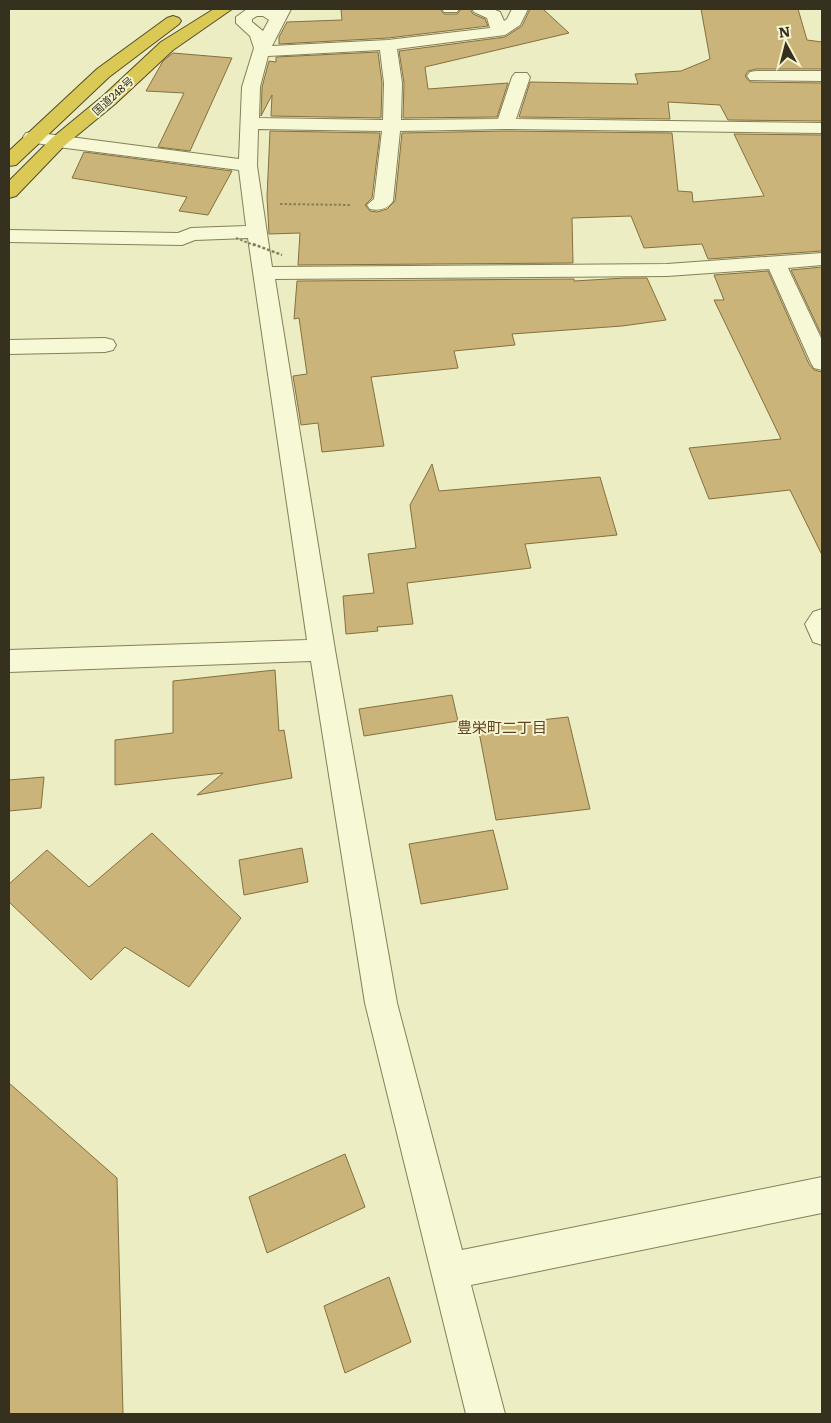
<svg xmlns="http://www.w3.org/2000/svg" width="831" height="1423" font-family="Literata,'Noto Sans JP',serif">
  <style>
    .building { fill: #cab479; stroke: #847040 }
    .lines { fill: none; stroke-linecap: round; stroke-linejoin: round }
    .minor-casing { stroke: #867f5a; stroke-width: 2 }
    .highway-casing { stroke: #544b2e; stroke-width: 2 }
    .path { stroke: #867f5a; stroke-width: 2; stroke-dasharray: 2.5 2; stroke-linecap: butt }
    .minor { fill: #f7f8d5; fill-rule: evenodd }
    .highway { fill: #dac954; fill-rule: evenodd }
    .path-bridge-far1 { stroke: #867f5a; stroke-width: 2; stroke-dasharray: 2.5 2; stroke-linecap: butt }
    .path-bridge { stroke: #867f5a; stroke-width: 2.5; stroke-dasharray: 3 2; stroke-linecap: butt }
    .labels { text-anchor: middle; stroke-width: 4; stroke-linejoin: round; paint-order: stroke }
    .far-street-label { font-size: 11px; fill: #36311e; stroke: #f4f4d1 }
    .neighbourhood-label { font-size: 15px; fill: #61411e; stroke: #f4f4d1 }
  </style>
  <rect width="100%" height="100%" fill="#ecedc2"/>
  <!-- building -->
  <path class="building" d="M 341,9 L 440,9 L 444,14 L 457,14 L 461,9 L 470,9 L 473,14 L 485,19 L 488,26 L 388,38 L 279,44 L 279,37 L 287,22 L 342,20 Z
    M 530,9 L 543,9 L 569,33 L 425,67 L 428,89 L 508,83 L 497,117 L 403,118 L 404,83 L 399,51 L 505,37 L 522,26 Z
    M 701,9 L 798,9 L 807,40 L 822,42 L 822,69 L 756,69 L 748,71 L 745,76 L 750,82 L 822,83 L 822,121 L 728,120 L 720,105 L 668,102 L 670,119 L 519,117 L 530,82 L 638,84 L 635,74 L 681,71 L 710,59 Z
    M 378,52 L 382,83 L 381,118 L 271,116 L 272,95 L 261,116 L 262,87 L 269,61 L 276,62 L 276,57 Z
    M 173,53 L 232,58 L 190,151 L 158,147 L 184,93 L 146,91 L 163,61 Z
    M 270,131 L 380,133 L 372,198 L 365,205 L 370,211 L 377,212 L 387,209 L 395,201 L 402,133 L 505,131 L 672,133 L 678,191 L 692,192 L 693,202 L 764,196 L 734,134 L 822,135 L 822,251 L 708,259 L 702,244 L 644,248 L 631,216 L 572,218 L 573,263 L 298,265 L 300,233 L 269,234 L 267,197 Z
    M 84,152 L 232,171 L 208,215 L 179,211 L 187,197 L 72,178 Z
    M 822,267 L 822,336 L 791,270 Z
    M 768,271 L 809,364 L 814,370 L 822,372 L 822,555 L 790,490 L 709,499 L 689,448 L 781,439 L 714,300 L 724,300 L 714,275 Z
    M 625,278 L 647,278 L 666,320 L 622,326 L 512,334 L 515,345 L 454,351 L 458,368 L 371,377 L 384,446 L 322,452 L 318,423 L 301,425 L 293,376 L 307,374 L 299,318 L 294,319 L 297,281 L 574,279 L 574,281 Z
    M 432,464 L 439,491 L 600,477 L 617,535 L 525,544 L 531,568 L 407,583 L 413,624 L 377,627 L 378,631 L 346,634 L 343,596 L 374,593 L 368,554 L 416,548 L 410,505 Z
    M 275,670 L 279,731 L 284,730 L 292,778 L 197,795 L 223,773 L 115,785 L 115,740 L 173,733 L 173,681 Z
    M 452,695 L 458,721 L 364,736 L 359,709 Z
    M 568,717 L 590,809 L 496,820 L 478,727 Z
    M 44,777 L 41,808 L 9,811 L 9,780 Z
    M 493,830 L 508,889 L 421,904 L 409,844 Z
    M 152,833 L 241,918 L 189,987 L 125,947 L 91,980 L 9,902 L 9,884 L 47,850 L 89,887 Z
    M 302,848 L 308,882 L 244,895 L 239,860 Z
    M 9,1083 L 117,1178 L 123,1414 L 9,1414 Z
    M 345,1154 L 365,1207 L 267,1253 L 249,1197 Z
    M 389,1277 L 411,1342 L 345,1373 L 324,1306 Z"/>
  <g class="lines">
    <!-- minor casing -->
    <g class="minor-casing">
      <path id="minor" d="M 247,9 L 291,9 L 272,46 L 388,40 L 490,28 L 487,18 L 474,12 L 472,9 L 493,9 L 500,12 L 504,21 L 507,19 L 512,9 L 528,9 L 520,25 L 505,35 L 397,49 L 402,83 L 401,120 L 498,119 L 512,77 L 515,73 L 527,73 L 530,77 L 516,119 L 822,123 L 822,133 L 505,129 L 400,131 L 393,201 C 387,209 380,211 370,209 L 367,205 L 374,199 L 382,131 L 258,129 L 257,166 L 272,267 L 667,264 L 822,253 L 822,265 L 788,268 L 822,340 L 822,370 L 814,368 L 811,363 L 769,269 L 667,276 L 275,279 L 335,650 L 397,1003 L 462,1250 L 822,1177 L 822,1213 L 471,1285 L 505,1414 L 466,1414 L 365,1003 L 311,661 L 9,672 L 9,650 L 307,640 L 248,238 L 195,240 L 182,245 L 9,242 L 9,230 L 178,233 L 191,228 L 246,226 L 239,170 L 58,147 L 26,141 L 23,137 L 26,133 L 32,132 L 239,159 L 242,87 L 254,48 L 250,36 L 236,23 L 236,17 ZM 257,16 L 263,16 L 269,20 L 263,31 L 252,22 L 252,19 ZM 380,50 L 384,83 L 383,120 L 259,118 L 260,87 L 268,56 Z
        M 442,9 L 459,9 L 457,12 L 444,12 Z
        M 756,71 L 822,71 L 822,81 L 750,80 L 747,76 L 750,72 Z
        M 105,338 L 113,340 L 116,345 L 113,350 L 105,352 L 9,354 L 9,340 Z
        M 822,609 L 822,645 L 813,642 L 805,624 L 813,612 Z"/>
    </g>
    <!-- highway casing -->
    <g class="highway-casing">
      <path id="highway" d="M 214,9 L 232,9 L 173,50 L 115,104 L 64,146 L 16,196 L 9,198 L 9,181 L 52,138 L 103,96 L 161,42 Z
        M 173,16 L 179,18 L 181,21 L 179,24 L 109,77 L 16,165 L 9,166 L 9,151 L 97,69 L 167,18 Z"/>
    </g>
    <!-- path -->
    <path class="path" d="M 280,204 L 351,205"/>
    <!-- minor -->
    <use href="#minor" class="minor"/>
    <!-- highway -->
    <use href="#highway" class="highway"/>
    <!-- path-bridge-far1 -->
    <path class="path-bridge-far1" d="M 236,238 L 256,246"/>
    <!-- path-bridge -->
    <path class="path-bridge" d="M 253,244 L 282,255"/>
  </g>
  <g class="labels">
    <!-- far-street labels -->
    <g class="far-street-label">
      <text transform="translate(113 96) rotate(-42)" y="4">国道248号</text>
    </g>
    <!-- neighbourhood labels -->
    <g class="neighbourhood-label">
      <text x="502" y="733">豊栄町二丁目</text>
    </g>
  </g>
  <!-- border -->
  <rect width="831" height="1423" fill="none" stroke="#36311e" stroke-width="20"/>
  <!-- north arrow -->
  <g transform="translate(786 45) rotate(353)" stroke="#f4f4d1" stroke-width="4" paint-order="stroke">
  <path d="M0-4L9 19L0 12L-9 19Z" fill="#36311e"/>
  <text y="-8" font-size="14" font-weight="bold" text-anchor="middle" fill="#36311e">N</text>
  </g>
</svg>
